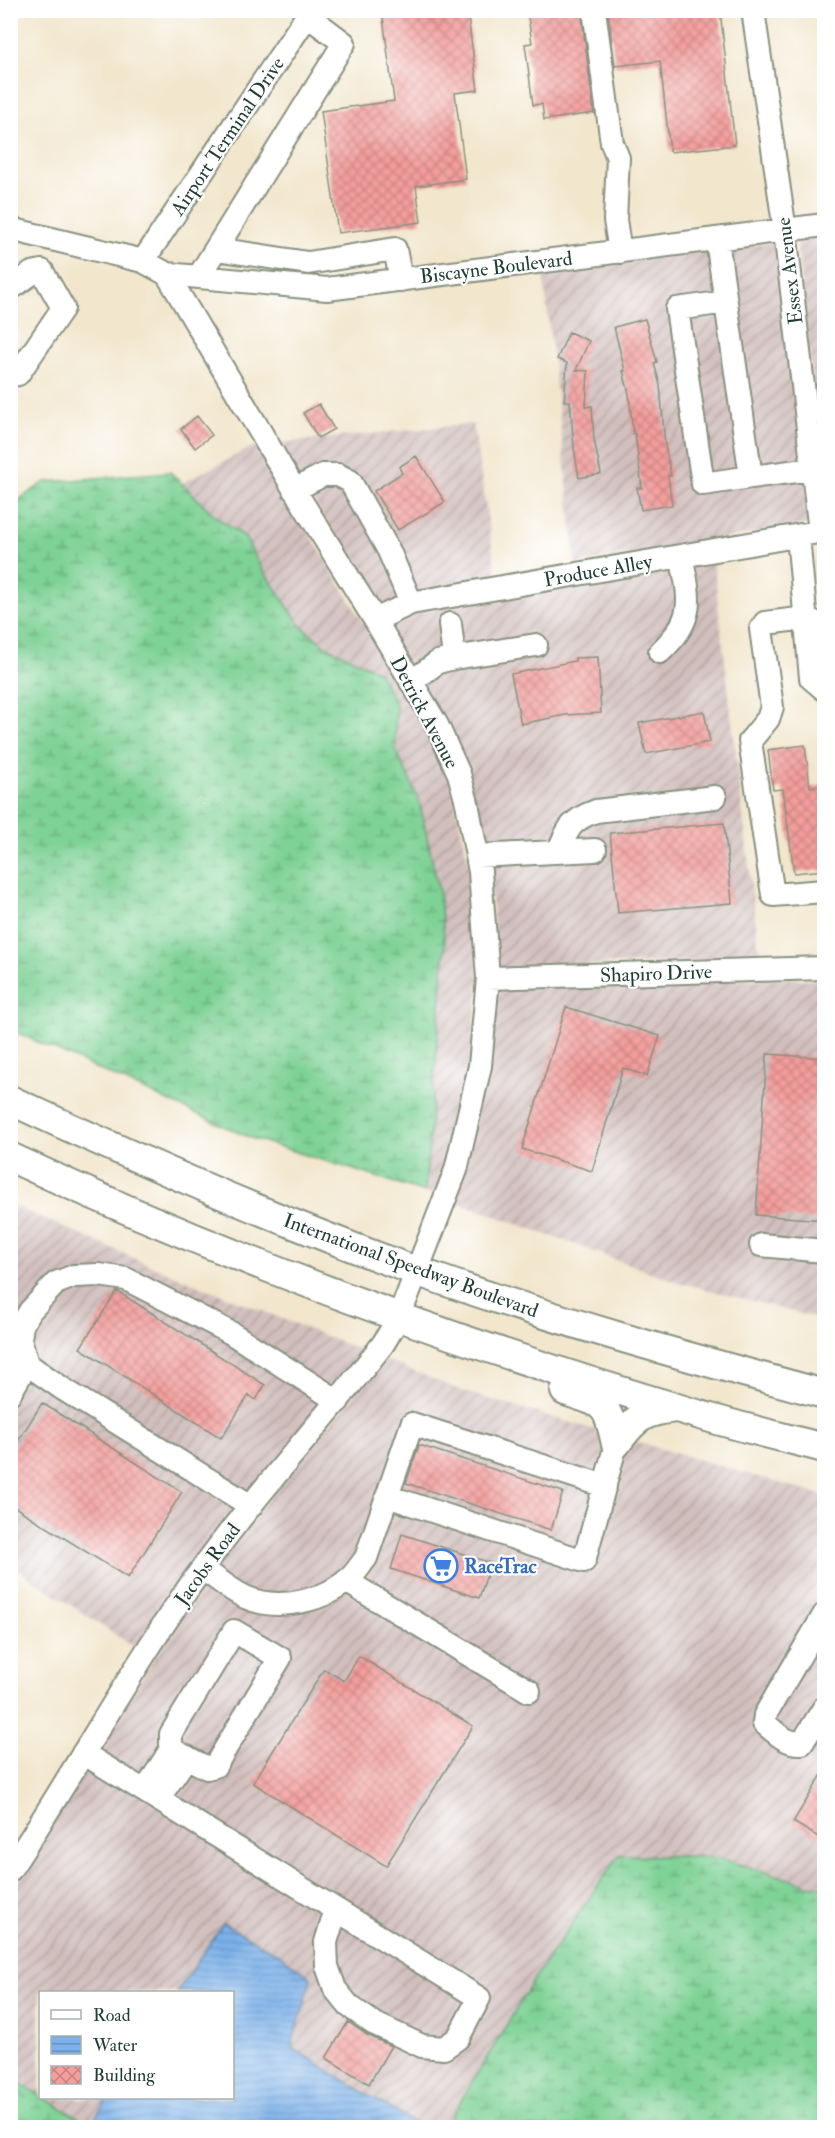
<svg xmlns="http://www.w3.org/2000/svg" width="835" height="2138" font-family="'IM FELL Double Pica',serif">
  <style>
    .industrial { fill: url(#industrial-furrows) }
    .wetland { fill: url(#wetland-marsh); stroke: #4e8864; stroke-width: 1.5 }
    .water { fill: url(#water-rules); stroke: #4e778f; stroke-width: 1.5 }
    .building { fill: url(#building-cross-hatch) }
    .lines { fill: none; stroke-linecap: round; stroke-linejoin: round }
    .minor-casing { stroke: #889280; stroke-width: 26 }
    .major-casing { stroke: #889280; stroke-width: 32 }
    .minor { stroke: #fff; stroke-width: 22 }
    .major { stroke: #fff; stroke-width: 28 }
    .labels { text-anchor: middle; stroke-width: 4.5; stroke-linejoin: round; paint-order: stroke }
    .street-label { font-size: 20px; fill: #1f3d34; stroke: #fff }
    .shop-label { font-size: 20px; font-weight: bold; fill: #366cbe; stroke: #fff; text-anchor: start }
  </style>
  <defs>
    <pattern id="industrial-furrows" width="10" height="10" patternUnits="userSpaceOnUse" patternTransform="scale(1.5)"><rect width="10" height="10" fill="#d1bfbd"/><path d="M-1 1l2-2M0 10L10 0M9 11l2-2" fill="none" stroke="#a99c9a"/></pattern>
    <pattern id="wetland-marsh" width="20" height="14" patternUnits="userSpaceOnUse" patternTransform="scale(1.5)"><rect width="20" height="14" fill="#7ed295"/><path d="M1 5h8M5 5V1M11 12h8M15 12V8" fill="none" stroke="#67ac7a"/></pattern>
    <pattern id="water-rules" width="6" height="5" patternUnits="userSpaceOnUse" patternTransform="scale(1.5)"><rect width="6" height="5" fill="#7cb1ea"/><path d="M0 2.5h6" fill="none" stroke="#6591be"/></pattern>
    <pattern id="building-cross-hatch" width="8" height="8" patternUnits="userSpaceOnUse" patternTransform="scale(1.5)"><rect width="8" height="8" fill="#f49e9c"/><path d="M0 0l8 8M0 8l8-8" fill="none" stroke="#c58280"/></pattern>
  </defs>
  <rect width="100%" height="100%" fill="#fff"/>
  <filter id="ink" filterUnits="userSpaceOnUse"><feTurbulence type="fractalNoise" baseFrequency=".0167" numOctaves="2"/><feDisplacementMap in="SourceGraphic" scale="12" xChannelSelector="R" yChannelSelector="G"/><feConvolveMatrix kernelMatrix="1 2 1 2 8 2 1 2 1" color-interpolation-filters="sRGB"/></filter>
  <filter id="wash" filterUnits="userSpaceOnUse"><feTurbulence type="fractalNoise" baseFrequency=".008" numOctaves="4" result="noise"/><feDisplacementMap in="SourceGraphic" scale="24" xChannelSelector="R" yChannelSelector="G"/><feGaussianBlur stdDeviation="1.35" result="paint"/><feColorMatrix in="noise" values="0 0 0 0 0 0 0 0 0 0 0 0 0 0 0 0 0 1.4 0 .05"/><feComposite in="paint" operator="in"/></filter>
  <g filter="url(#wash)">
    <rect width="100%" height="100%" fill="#f2e6cc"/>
    <!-- industrial -->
    <path class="industrial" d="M 824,235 L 824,485 L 796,239 Z
      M 777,242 L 810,524 L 576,564 L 543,271 Z
      M 473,424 L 497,578 L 379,608 L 278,443 Z
      M 256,445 L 428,730 L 450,779 L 471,875 L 479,979 L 471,1066 L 447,1168 L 436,1196 L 425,1192 L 445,945 L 439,892 L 419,800 L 395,748 L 396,705 L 378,671 L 327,647 L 301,626 L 262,569 L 244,536 L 216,517 L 182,483 Z
      M 713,560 L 760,959 L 497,968 L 489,869 L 388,624 L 413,612 Z
      M 786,978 L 824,980 L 824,1320 L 678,1282 L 454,1201 L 496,988 Z
      M 10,1204 L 173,1275 L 365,1352 L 137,1649 L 11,1565 Z
      M 383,1359 L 465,1392 L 824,1496 L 824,1887 L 808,1885 L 538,1973 L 445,2127 L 420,2127 L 294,2049 L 292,2043 L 304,2007 L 311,1978 L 223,1923 L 177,1992 L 40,1992 L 40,2095 L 11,2078 L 11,1886 L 188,1604 L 241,1532 Z
      M 44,2098 L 108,2098 L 90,2125 Z"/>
    <!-- wetland -->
    <path class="wetland" d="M 170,472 L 216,517 L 244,536 L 262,569 L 301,626 L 327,647 L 378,671 L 396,705 L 395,748 L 419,800 L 439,892 L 445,945 L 425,1192 L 248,1137 L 11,1030 L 11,505 L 45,482 Z
      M 619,1855 L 716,1857 L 808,1885 L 824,1887 L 824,2127 L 445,2127 L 538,1973 Z
      M 10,2078 L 40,2095 L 40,2098 L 44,2098 L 94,2127 L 11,2127 Z"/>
    <!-- water -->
    <path class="water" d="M 223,1923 L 280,1955 L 311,1978 L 304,2007 L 292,2043 L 294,2049 L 420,2127 L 94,2128 L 90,2125 L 108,2098 L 232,2098 L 232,1992 L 177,1992 Z"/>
    <g id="blocks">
      <!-- building -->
      <path class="building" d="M 382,10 L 467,10 L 478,90 L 455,93 L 466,179 L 416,186 L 421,222 L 338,233 L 321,111 L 394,101 Z
        M 527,10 L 581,10 L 594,113 L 544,120 L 542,104 L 533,105 L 525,44 L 532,43 Z
        M 608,10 L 720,10 L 735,145 L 670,152 L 660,61 L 615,66 Z
        M 645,319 L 657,362 L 654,363 L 660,385 L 665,445 L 671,476 L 668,476 L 672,505 L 641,510 L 637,488 L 642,488 L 635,434 L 633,434 L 629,394 L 623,371 L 625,371 L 614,327 Z
        M 569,332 L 589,341 L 576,370 L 588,371 L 586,407 L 592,406 L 594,439 L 601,474 L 579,478 L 574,448 L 570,401 L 564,401 L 567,363 L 557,359 Z
        M 319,404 L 334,429 L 318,438 L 303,413 Z
        M 197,416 L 212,435 L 195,448 L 181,429 Z
        M 416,456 L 445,502 L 398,530 L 374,491 L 402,473 L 399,467 Z
        M 598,657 L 601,713 L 565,715 L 521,724 L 511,674 L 575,661 L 575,658 Z
        M 704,711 L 710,742 L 646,754 L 639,723 Z
        M 805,745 L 810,787 L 825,785 L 825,870 L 794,873 L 783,789 L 773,790 L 768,750 Z
        M 724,823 L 732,903 L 618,913 L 610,833 Z
        M 566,1007 L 660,1036 L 647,1076 L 623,1068 L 592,1171 L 522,1149 Z
        M 767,1054 L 825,1058 L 825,1220 L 756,1215 Z
        M 117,1291 L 265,1385 L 256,1400 L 249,1395 L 221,1438 L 80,1348 Z
        M 42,1403 L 182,1492 L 128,1578 L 10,1504 L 10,1454 Z
        M 419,1445 L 563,1492 L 551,1530 L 406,1483 Z
        M 402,1534 L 491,1563 L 479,1598 L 391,1569 Z
        M 359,1656 L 473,1726 L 386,1866 L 253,1783 L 324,1669 L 344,1681 Z
        M 825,1770 L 825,1841 L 793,1822 Z
        M 348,2022 L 367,2035 L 391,2046 L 369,2084 L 326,2058 Z"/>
    </g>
  </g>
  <g filter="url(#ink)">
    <use href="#blocks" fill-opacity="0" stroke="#889280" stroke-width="1.5"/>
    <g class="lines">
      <!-- minor casing -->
      <g class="minor-casing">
        <path id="minor" d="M 594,10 L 612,143 L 618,158 L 615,220 L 620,252
          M 753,10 L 785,231 L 820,532
          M 10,229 L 143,261 L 167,274 L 327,289 L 824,225
          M 717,240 L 751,477 L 813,469
          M 216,249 L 308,263 L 395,249 L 401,280
          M 143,261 L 311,10
          M 199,276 L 344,43 L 308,16
          M 10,289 L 32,273 L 42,271
          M 726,302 L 677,309 L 703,484 L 751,477
          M 10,375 L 18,374 L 63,308 L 42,271
          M 294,490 L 323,475 L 338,475 L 350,481 L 389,551 L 411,603
          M 798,536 L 811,678 L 824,689
          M 375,620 L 411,603 L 824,531
          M 450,624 L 454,658
          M 824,628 L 807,618 L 765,623 L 761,629 L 772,707 L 768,719 L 750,741 L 773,895 L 824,891
          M 660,652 C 695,619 691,601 681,556
          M 411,682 L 438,662 L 454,658 L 536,645
          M 558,852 C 568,828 571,820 596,811 L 715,797
          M 477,856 L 595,850
          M 488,978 L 824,968
          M 761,1245 L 824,1251
          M 10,1393 L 27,1364
          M 387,1496 L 584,1561 L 616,1444
          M 251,1506 L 63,1389 L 27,1364 L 20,1339 L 22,1325 L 30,1311 L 56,1283 L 74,1276 L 99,1275 L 126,1279 L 231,1333 L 338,1401
          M 203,1569 C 216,1578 230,1590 245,1597 C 278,1612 326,1601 352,1576 C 357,1571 361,1564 366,1558 L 412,1424 L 605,1486
          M 346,1581 L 529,1691
          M 824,1615 L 765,1715 L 764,1723 C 776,1733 786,1744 802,1743 L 824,1708
          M 83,1753 L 479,1998 L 458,2038 L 444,2048 L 422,2046 L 373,2023 L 349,2006 L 335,1989 L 327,1966 L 326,1942 L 336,1910
          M 145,1791 L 171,1749 L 171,1734 L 234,1631 L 280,1658 L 215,1766 L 207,1768 L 171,1749
          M 158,1799 L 187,1757
          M 10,1870 C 69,1781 120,1688 180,1600 C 241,1510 316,1430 383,1344 L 399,1317 L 456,1170 L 480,1066 L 488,978 L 480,872 L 467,803 L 459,774 L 437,725 L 375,620 L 300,499 L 167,274"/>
      </g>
      <!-- major casing -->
      <g class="major-casing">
        <path id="major" d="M 10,1100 C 143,1162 278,1221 416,1271 C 550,1319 687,1357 824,1394
          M 10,1157 C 232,1261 463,1345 697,1414 C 739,1427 782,1437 824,1448
          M 565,1391 C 605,1404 607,1402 616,1444
          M 616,1444 C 635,1418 643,1411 676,1408"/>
      </g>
      <!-- minor -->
      <use href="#minor" class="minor"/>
      <!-- major -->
      <use href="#major" class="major"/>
    </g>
  </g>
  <!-- icons -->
  <defs>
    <g id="supermarket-ring" transform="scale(1.725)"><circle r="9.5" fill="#fff" stroke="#3f7fe0" stroke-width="1.5"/><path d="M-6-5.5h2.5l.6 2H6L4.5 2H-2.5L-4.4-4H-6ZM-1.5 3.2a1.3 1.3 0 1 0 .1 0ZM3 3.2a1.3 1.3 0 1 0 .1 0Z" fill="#3f7fe0"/></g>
  </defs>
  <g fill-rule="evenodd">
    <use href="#supermarket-ring" x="441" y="1566"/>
  </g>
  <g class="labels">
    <!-- street labels -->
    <g class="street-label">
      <text transform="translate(227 136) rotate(-56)" y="7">Airport Terminal Drive</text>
      <text transform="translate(496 267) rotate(-7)" y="7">Biscayne Boulevard</text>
      <text transform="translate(789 271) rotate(-97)" y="7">Essex Avenue</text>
      <text transform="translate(598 570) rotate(-10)" y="7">Produce Alley</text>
      <text transform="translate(425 712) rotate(62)" y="7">Detrick Avenue</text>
      <text transform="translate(656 973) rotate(-2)" y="7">Shapiro Drive</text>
      <text transform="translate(411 1265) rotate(20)" y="7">International Speedway Boulevard</text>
      <text transform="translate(207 1564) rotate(-54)" y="7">Jacobs Road</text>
    </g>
    <!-- shop labels -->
    <g class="shop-label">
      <text x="464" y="1573">RaceTrac</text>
    </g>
  </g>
  <!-- margin -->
  <rect width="835" height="2138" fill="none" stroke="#fff" stroke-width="36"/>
  <!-- legend -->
  <rect x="39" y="1991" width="195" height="108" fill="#ffffff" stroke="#a5b1ae" stroke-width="1.5"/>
  <rect x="51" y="2010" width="30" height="9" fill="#ffffff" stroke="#a5b1ae" stroke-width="1.5"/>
  <text x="93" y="2021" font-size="18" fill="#1f3d34">Road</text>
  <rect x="51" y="2036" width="30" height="18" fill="url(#water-rules)" stroke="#a5b1ae" stroke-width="1.5"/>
  <text x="93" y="2051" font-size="18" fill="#1f3d34">Water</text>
  <rect x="51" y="2066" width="30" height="18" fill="url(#building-cross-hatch)" stroke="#a5b1ae" stroke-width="1.5"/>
  <text x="93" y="2081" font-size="18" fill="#1f3d34">Building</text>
</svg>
